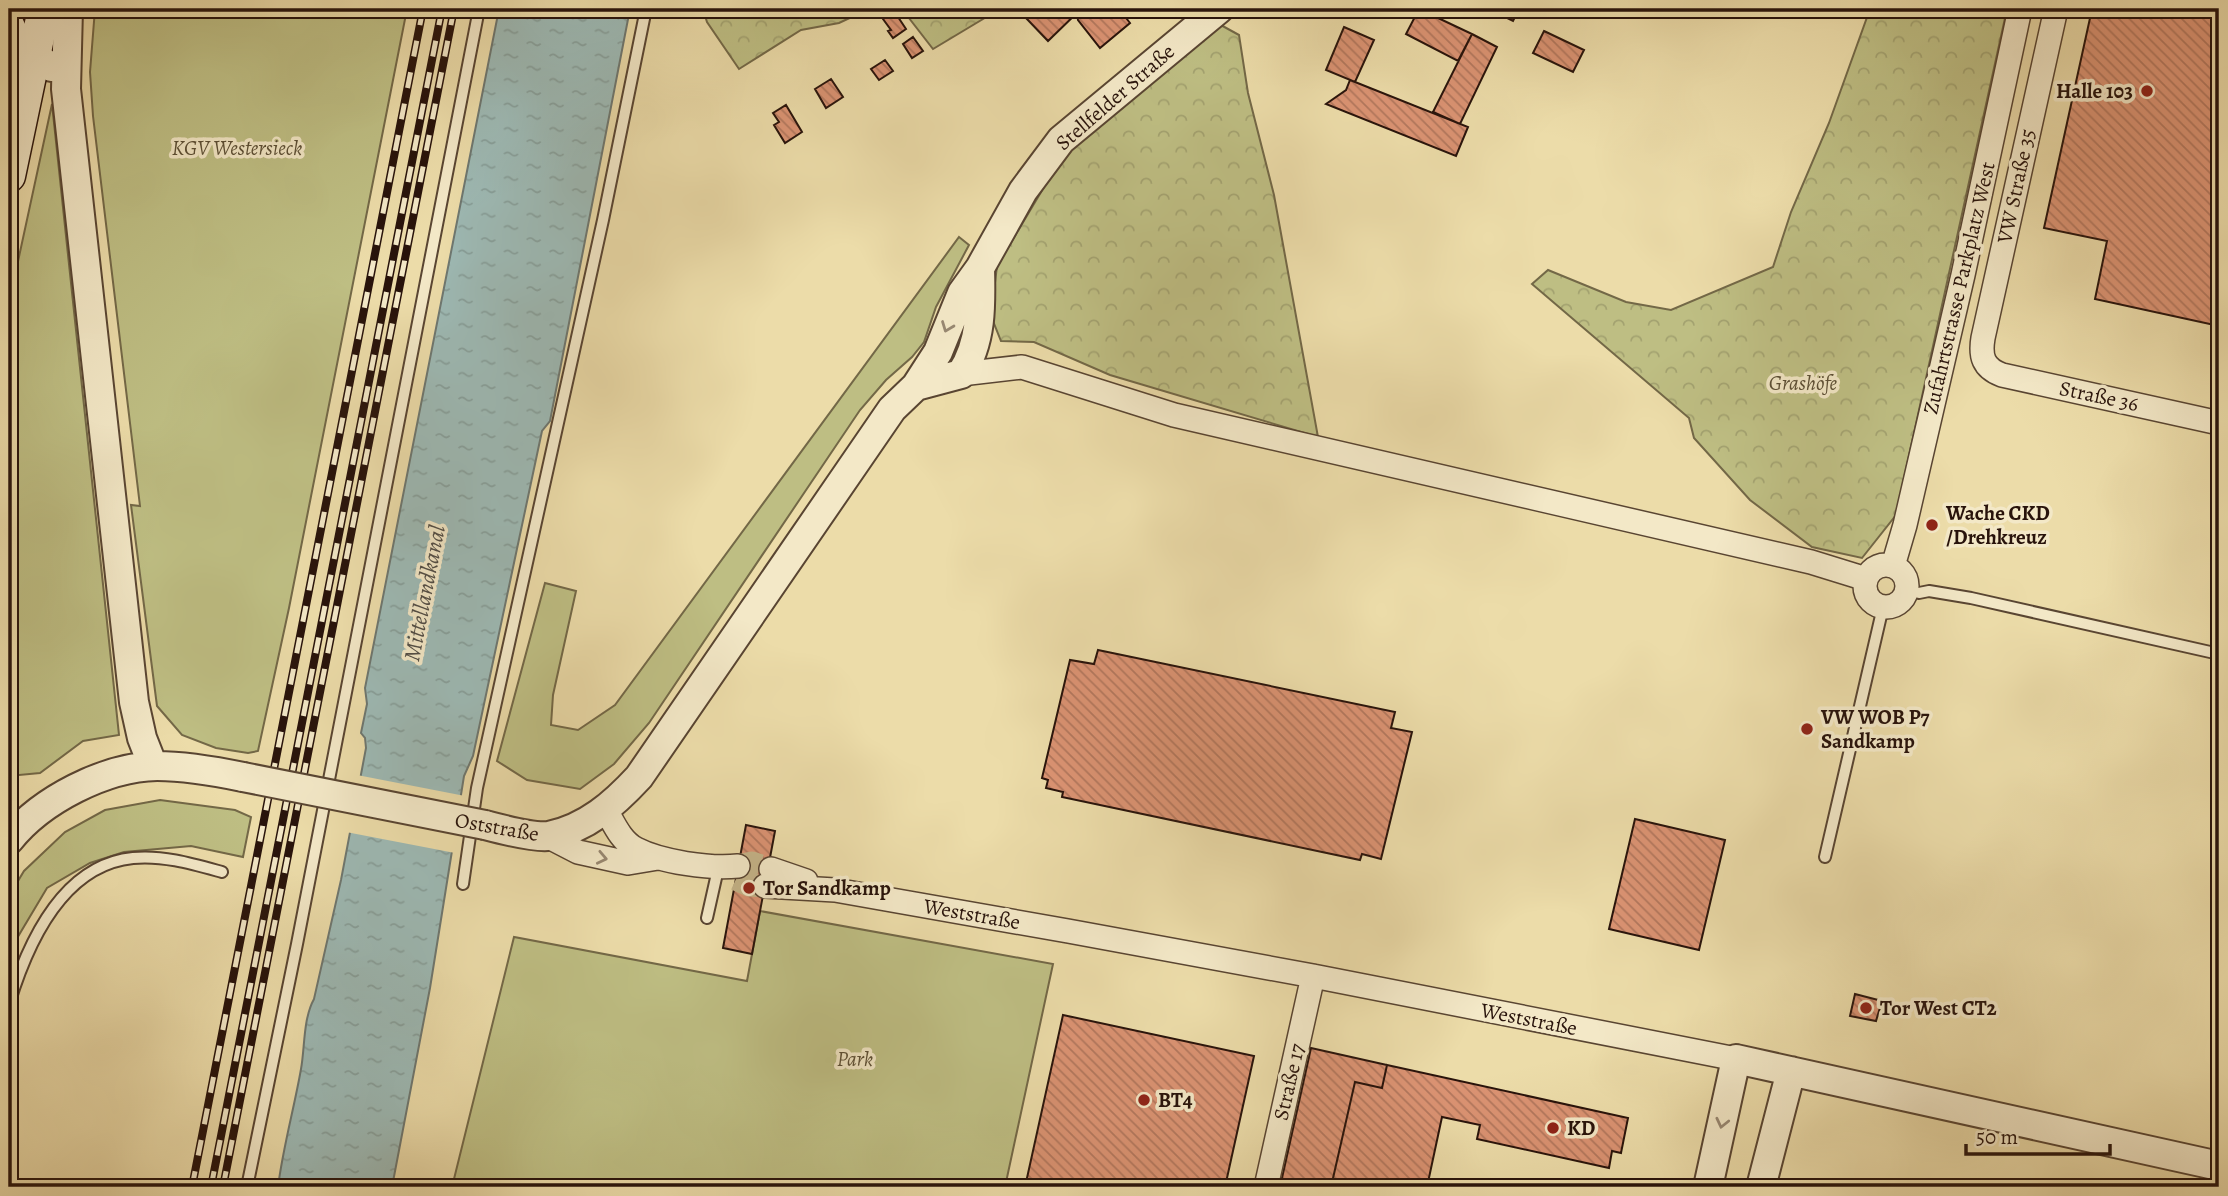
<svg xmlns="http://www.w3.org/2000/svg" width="2228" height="1196" font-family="Alegreya,serif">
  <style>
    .green { fill: #bebe83; stroke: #736847; stroke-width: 2 }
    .forest { fill: url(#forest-crowns); stroke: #736847; stroke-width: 2 }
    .water { fill: url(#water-ripples); stroke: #6e7770; stroke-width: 2 }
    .pier { fill: #ecdca9 }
    .building { fill: url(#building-back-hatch); stroke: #28130b; stroke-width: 2 }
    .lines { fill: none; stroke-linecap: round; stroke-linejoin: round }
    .minor-tunnel { stroke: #c5b489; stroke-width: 23; stroke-dasharray: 23 11; stroke-linecap: butt }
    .service-casing { stroke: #594532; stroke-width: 14 }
    .minor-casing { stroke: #594532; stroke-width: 26 }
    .tertiary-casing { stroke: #594532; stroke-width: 32 }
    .secondary-casing { stroke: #28130b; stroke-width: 35 }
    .service { stroke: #f3e8c7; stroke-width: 10 }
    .minor { stroke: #f3e8c7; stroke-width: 23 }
    .tertiary { stroke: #f3e8c7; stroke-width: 28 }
    .secondary { stroke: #f3e8c7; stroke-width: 32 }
    .rail-casing { stroke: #28130b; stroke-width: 8 }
    .rail { stroke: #f3e8c7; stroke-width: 5; stroke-dasharray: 16; stroke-linecap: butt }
    .tertiary-bridge-casing { stroke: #594532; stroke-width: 32; stroke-linecap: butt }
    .tertiary-bridge { stroke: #f3e8c7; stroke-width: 28 }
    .oneway { stroke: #988872 }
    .poi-dot { fill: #8f2418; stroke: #f3e8c7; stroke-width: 2.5 }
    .labels { text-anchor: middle; stroke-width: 7; stroke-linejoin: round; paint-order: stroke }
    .poi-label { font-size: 21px; font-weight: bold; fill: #28130b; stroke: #f3e8c7; text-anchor: start }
    .street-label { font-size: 21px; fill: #28130b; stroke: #f3e8c7 }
    .park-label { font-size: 21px; font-style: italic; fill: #5c4f35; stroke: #f3e8c7 }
    .water-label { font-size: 23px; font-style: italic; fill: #514d46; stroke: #f3e8c7 }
  </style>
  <defs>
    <pattern id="forest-crowns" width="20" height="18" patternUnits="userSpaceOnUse" patternTransform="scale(1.75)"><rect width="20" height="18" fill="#bebe83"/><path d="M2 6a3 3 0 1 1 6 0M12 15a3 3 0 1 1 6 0" fill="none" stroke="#a3a270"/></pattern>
    <pattern id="water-ripples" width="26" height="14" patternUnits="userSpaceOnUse" patternTransform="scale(1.75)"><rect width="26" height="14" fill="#9db9b4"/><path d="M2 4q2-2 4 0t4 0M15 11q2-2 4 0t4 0" fill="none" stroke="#879e99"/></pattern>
    <pattern id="building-back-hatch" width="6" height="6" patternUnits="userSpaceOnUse" patternTransform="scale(1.75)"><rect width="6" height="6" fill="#db9373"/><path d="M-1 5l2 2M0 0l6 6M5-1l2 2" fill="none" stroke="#b2775d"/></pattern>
  </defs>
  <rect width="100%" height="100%" fill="#ecdca9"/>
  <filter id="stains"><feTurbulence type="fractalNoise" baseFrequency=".00286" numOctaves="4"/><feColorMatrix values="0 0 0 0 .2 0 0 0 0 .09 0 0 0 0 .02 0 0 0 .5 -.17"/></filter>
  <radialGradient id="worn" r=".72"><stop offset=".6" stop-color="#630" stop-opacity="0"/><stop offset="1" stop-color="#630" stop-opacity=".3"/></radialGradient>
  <!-- green -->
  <path class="green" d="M 95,9 L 407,9 L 289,608 L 258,751 L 248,753 L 216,748 L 182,735 L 157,706 L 131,505 L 140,506 L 93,116 L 90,72 Z
    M 52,104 L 119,735 L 83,741 L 40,773 L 9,776 L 9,303 Z
    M 959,237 L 969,245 L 936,307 L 924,342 L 912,357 L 886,380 L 860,410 L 649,723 L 614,764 L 580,789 L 527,780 L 497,761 L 545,583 L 576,591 L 553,695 L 551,725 L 578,730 L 615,705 Z
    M 160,800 L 235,810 L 251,817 L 243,857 L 191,846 L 124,852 L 90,863 L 47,888 L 16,940 L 9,959 L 9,896 L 24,871 L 65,832 L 105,810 Z
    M 760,911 L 1053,964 L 1005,1187 L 452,1187 L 514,937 L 747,981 Z"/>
  <!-- forest -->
  <path class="forest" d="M 703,9 L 869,9 L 839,23 L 801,30 L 739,69 L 707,22 Z
    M 902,9 L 995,9 L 988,16 L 933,49 Z
    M 1870,9 L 2007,9 L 1896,515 L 1862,558 L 1812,547 L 1750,500 L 1694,438 L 1689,418 L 1532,284 L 1548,270 L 1626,302 L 1671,310 L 1773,267 L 1791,212 L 1829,123 Z
    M 1219,24 L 1239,35 L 1248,93 L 1274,195 L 1318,437 L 1110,375 L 1034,342 L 1001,341 L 991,316 L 997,266 L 1050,177 L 1080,138 Z"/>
  <!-- water -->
  <path class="water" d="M 499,9 L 630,9 L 550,421 L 542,431 L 473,756 L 464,776 L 430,988 L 392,1187 L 278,1187 C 283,1147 294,1109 301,1069 C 305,1047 303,1019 314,999 L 341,880 L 366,748 L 365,738 L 361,733 L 367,704 L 365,688 Z"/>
  <!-- pier -->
  <path class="pier" d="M 357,775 L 465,796 L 455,853 L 346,832 Z"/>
  <!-- building -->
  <path class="building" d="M 1033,9 L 1044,9 L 1048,13 L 1052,9 L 1081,9 L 1048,41 L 1025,17 Z
    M 1081,9 L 1090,11 L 1092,9 L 1119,9 L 1130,23 L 1100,48 L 1078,20 L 1077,13 Z
    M 1419,9 L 1472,34 L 1458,61 L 1406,34 Z
    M 1489,9 L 1519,9 L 1513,21 Z
    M 2092,9 L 2219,9 L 2219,326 L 2095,299 L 2107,241 L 2044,228 Z
    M 894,11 L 906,29 L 893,38 L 888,31 L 891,30 L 883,19 Z
    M 1344,27 L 1374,40 L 1355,82 L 1326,70 Z
    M 1544,31 L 1584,50 L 1573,72 L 1533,53 Z
    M 1472,34 L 1497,47 L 1460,124 L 1433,112 Z
    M 913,37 L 923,51 L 912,58 L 903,44 Z
    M 885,60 L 893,71 L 879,80 L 871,69 Z
    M 831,79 L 843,97 L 826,108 L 815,89 Z
    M 1350,80 L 1468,127 L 1456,156 L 1326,104 L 1346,90 Z
    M 786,105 L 802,132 L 785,143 L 774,125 L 779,122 L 773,113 Z
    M 1098,650 L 1395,712 L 1391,728 L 1412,732 L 1381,859 L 1362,854 L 1360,860 L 1062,797 L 1063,792 L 1046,788 L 1048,780 L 1042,778 L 1070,660 L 1094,664 Z
    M 1635,819 L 1725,840 L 1699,950 L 1609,929 Z
    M 746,825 L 775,831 L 752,954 L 723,948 Z
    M 1855,994 L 1882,1001 L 1876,1021 L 1850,1016 Z
    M 1063,1015 L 1254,1056 L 1225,1187 L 1025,1187 Z
    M 1311,1048 L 1387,1065 L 1382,1088 L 1355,1082 L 1331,1187 L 1280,1187 Z
    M 1387,1065 L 1628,1118 L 1621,1153 L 1612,1151 L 1609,1168 L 1477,1139 L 1480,1125 L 1442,1117 L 1427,1187 L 1331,1187 L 1355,1082 L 1382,1088 Z"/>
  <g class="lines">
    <!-- minor-tunnel -->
    <path class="minor-tunnel" d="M 738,866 L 752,863 L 771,869
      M 736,879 L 749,885 L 765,886"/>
    <!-- service casing -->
    <g class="service-casing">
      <path id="service" d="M 1906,590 L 1919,593 L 1929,591 L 1971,598 L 2219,654
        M 1825,857 L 1883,607
        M 463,884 L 477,788 L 603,220 L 646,9
        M 707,918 L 718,869
        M 9,1004 C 27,945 62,865 133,858 C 163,855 193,864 222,872
        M 247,1187 L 297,944 L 479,9"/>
    </g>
    <!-- minor casing -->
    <g class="minor-casing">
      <path id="minor" d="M 2056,9 L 1983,338 C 1980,356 1983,368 2002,375 L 2219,423
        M 961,374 L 1022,367 L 1174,415 L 1811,562 L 1866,579
        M1865 586a21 21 0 1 1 42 0a21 21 0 1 1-42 0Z
        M 1893,566 L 1905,525 L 1963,275 L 2020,9
        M 606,810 C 614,824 621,841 636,849 C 661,862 710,869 738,866
        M 547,836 L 578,852 L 628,863 L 658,858
        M 771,869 L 806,881
        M 765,886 L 835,890 L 1068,931 L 1313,976 L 1736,1059
        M 1266,1187 L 1313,976"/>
    </g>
    <!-- tertiary casing -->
    <g class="tertiary-casing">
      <path id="tertiary" d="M 68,9 L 66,89 L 134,702 L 142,738 L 153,766
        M 9,23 L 20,46 L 51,67
        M 916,386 L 961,374 C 982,342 981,305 980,268
        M 485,825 C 500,829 535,838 549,836 C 587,828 614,804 639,777 L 892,409 L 916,386 L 938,352 L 962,293 L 980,268 L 1023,191 L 1061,140 L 1219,9
        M 9,840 C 41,800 105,767 157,766 C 186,766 214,771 243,777
        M 1708,1187 L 1736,1059 L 2219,1166
        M 1761,1187 L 1791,1071"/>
    </g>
    <!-- secondary casing -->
    <g class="secondary-casing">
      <path id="secondary" d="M 9,11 L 9,9
        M 9,176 L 44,9"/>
    </g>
    <!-- service -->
    <use href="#service" class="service"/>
    <!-- minor -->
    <use href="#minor" class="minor"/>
    <!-- tertiary -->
    <use href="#tertiary" class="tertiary"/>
    <!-- secondary -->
    <use href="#secondary" class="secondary"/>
    <!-- rail casing -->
    <g class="rail-casing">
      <path id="rail" d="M 192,1187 L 423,9
        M 211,1187 L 442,9
        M 223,1187 L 454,9"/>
    </g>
    <!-- rail -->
    <use href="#rail" class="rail"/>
    <!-- tertiary-bridge casing -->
    <g class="tertiary-bridge-casing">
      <path id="tertiary-bridge" d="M 243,777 L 485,825"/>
    </g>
    <!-- tertiary-bridge -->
    <use href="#tertiary-bridge" class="tertiary-bridge"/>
  </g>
  <!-- one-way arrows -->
  <defs><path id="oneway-chevron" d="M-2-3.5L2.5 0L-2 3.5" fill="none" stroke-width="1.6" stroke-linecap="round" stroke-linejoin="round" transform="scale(1.75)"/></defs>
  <g class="oneway">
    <use href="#oneway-chevron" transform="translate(947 327) rotate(111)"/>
    <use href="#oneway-chevron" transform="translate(602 858) rotate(12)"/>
    <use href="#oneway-chevron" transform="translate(1722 1123) rotate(103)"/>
  </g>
  <!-- markers -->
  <g class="poi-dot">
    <circle cx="2147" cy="91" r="7"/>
    <circle cx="1932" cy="525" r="7"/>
    <circle cx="1807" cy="729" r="7"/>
    <circle cx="749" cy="888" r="7"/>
    <circle cx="1866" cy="1008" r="7"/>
    <circle cx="1144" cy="1100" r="7"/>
    <circle cx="1553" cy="1128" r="7"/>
  </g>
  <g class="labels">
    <!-- poi labels -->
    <g class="poi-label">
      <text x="2133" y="98" text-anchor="end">Halle 103</text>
      <text x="1946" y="520">Wache CKD<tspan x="1946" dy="24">/Drehkreuz</tspan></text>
      <text x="1821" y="724">VW WOB P7<tspan x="1821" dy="24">Sandkamp</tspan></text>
      <text x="763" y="895">Tor Sandkamp</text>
      <text x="1880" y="1015">Tor West CT2</text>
      <text x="1158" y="1107">BT4</text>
      <text x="1567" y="1135">KD</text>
    </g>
    <!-- street labels -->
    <g class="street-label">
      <text transform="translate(1115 97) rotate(-41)" y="7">Stellfelder Straße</text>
      <text transform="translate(2016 186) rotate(-78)" y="7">VW Straße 35</text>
      <text transform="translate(1959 288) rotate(-77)" y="7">Zufahrtstrasse Parkplatz West</text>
      <text transform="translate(2099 396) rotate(12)" y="7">Straße 36</text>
      <text transform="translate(497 827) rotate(10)" y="7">Oststraße</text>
      <text transform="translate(972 914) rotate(10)" y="7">Weststraße</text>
      <text transform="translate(1529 1019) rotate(11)" y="7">Weststraße</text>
      <text transform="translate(1289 1082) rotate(-77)" y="7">Straße 17</text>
    </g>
    <!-- park labels -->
    <g class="park-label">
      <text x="237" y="155">KGV Westersieck</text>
      <text x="1803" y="390">Grashöfe</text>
      <text x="855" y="1066">Park</text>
    </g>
    <!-- water labels -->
    <g class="water-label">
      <text transform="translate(424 593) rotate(-79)" y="8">Mittellandkanal</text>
    </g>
  </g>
  <!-- margin -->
  <rect width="2228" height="1196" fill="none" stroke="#ecdca9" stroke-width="35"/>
  <rect x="10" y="10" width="2207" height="1175" fill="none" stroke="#28130b" stroke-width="3.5"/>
  <rect x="18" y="18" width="2193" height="1161" fill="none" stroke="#28130b" stroke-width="2"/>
  <!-- scale -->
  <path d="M1966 1144v10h144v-10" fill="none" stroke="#28130b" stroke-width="3.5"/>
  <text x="1976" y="1144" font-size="21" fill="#28130b" stroke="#f3e8c7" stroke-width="5" paint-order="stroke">50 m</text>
  <rect width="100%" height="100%" filter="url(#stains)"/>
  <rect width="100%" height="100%" fill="url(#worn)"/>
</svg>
